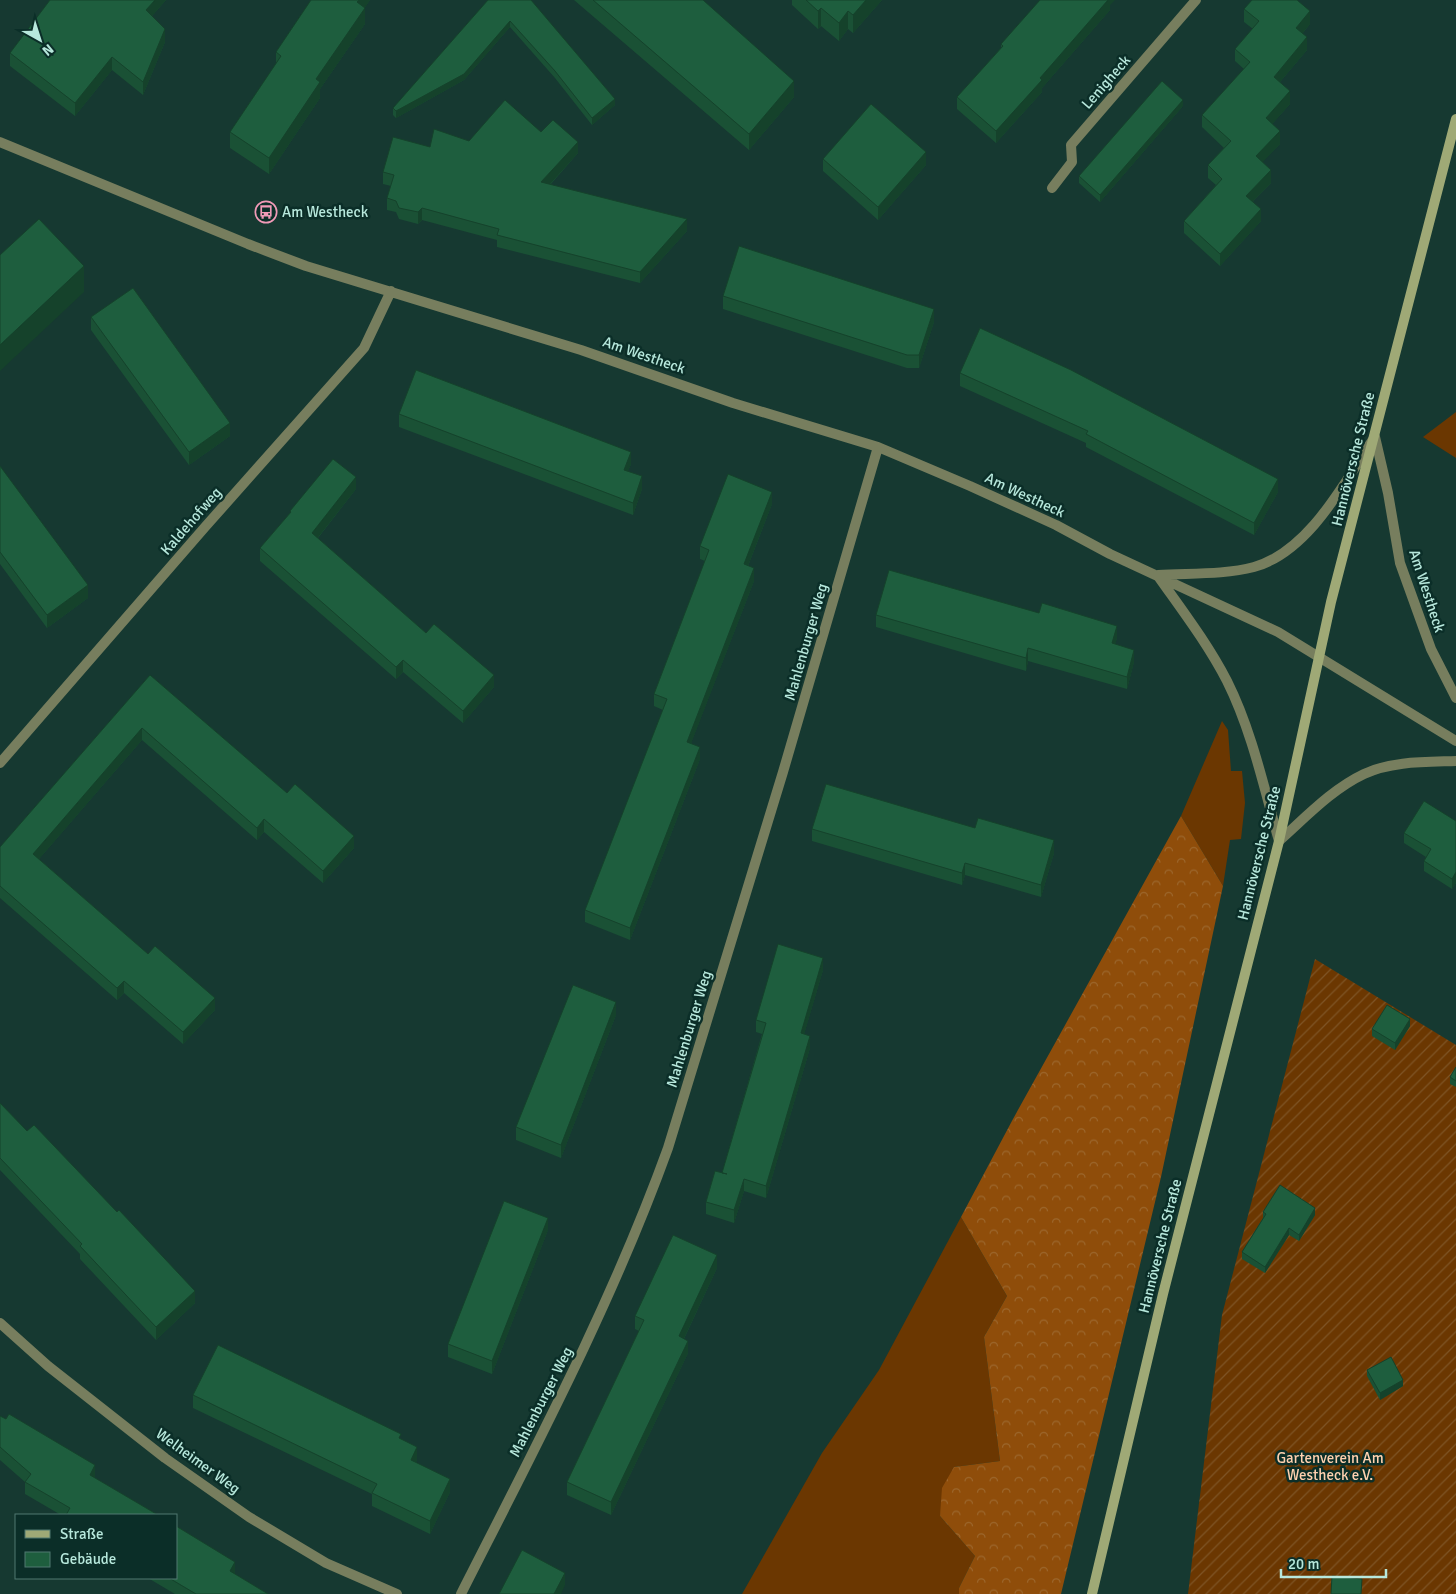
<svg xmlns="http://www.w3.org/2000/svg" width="1456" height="1594" font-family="Signika,sans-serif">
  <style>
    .grass { fill: #6b3701 }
    .forest { fill: url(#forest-crowns) }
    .garden { fill: url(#garden-furrows) }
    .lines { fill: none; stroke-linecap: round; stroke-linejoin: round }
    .street { stroke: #777e5e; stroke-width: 10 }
    .secondary { stroke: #9fa976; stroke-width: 10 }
    .wall { fill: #1a5135 }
    .shaded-wall { fill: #15422b }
    .building { fill: #1e5e3e; stroke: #15422b }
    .labels { text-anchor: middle; stroke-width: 5; stroke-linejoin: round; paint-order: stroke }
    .street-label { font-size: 15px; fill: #b7e8dc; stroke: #0b2e28 }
    .poi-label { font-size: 15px; fill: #b7e8dc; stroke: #0b2e28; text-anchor: start }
    .park-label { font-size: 15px; fill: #ffd1af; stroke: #0b2e28 }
  </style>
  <defs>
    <pattern id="forest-crowns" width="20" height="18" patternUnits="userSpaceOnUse" patternTransform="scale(1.25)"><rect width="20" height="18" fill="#8f4d0a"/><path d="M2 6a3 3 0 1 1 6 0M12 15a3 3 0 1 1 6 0" fill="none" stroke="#9c672d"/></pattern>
    <pattern id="garden-furrows" width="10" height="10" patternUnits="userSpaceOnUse" patternTransform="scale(1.25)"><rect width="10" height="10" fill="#6b3701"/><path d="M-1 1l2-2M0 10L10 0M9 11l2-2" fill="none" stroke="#7e5425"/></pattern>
  </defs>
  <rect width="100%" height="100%" fill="#163931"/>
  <!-- grass -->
  <path class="grass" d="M 1456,412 L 1456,458 L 1423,437 Z
    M 1222,721 L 1228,730 L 1231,771 L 1242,771 L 1245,803 L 1241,839 L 1230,840 L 1223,886 L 1181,816 Z
    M 961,1217 L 1007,1296 L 984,1337 L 1000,1461 L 954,1467 L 940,1516 L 975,1556 L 959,1588 L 959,1594 L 742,1594 L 822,1453 L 879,1370 Z"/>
  <!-- forest -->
  <path class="forest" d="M 1181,816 L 1223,886 L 1161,1177 L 1061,1594 L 959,1594 L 959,1588 L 975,1556 L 940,1516 L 942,1488 L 954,1467 L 1000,1461 L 984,1337 L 1007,1296 L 961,1217 L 1013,1119 Z"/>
  <!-- garden -->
  <path class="garden" d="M 1315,959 L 1456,1045 L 1456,1594 L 1188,1594 L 1222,1315 Z"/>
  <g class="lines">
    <!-- street -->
    <path class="street" d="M 0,142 L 248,244 L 306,266 L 581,350 L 733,403 L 878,447 L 970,486 L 1056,525 L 1110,554 L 1278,632 L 1456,741
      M 1052,188 L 1072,162 L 1071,145 L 1196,0
      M 1375,437 L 1388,493 L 1400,563 L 1431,649 L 1456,698
      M 1158,575 C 1189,573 1224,575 1254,567 C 1308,552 1343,485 1372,441
      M 1158,576 C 1182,610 1208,644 1227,681 C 1252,731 1264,788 1279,841 C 1305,818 1332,789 1364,774 C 1391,761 1426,762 1456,761
      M 0,763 L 205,527 L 364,348 L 391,291
      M 0,1323 L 48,1366 L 165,1458 L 249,1517 L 326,1563 L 397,1594
      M 461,1594 C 535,1448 612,1303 668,1148 L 783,772 L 878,447"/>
    <!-- secondary -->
    <path class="secondary" d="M 1092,1594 L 1163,1294 L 1279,841 L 1331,602 L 1456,119"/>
  </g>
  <!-- wall -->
  <path class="wall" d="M 50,0 L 166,0 L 152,16 L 165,42 L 143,95 L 112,70 L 75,116 L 10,66 L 10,53 Z
    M 311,0 L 370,0 L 365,7 L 365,24 L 320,89 L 320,98 L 269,174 L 230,148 L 230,132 L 276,64 L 276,52 Z
    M 488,0 L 615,105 L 592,125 L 555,78 L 510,27 L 464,80 L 396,118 L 393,115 L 393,108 Z
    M 574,0 L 703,0 L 794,97 L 749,150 Z
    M 792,0 L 882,0 L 853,33 L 848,29 L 839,41 L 821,26 L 818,29 L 792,5 Z
    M 1110,5 L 1110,10 L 1042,88 L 1042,92 L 996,143 L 957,109 L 957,97 L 1001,48 L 1001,44 Z
    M 1244,9 L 1310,24 L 1302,34 L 1307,50 L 1280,82 L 1290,104 L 1272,124 L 1280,144 L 1262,162 L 1271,183 L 1253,201 L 1261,221 L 1220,266 L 1184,233 L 1184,221 L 1216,185 L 1208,178 L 1208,165 L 1224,148 L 1202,127 L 1202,115 L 1244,69 L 1235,61 L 1235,49 L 1253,29 L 1244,22 Z
    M 1183,106 L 1100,202 L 1079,183 L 1079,176 Z
    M 541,132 L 578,153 L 550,185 L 687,231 L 640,283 L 497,247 L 497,240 L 422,220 L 418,224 L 399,219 L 396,212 L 387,210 L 387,198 L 391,186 L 383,184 L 383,172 L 430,147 Z
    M 823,159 L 926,165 L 878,220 L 823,171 Z
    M 723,296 L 934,322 L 919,368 L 907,368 L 723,309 Z
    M 91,317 L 230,436 L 189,465 L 91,330 Z
    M 960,373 L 1278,492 L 1254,535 L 1086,447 L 1086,443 L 960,386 Z
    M 399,414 L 631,464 L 628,471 L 642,489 L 633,515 L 399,427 Z
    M 0,466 L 88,598 L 47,628 L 0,564 Z
    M 356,489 L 318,538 L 426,633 L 494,687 L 463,723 L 403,672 L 396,679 L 260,561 L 260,548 L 290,513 L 290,511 Z
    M 772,504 L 748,566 L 754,581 L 691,743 L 700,759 L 630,940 L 585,922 L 585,910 L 663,710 L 654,706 L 654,694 L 705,561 L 700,559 L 700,546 Z
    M 876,615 L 1117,638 L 1115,644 L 1134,662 L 1127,689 L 1028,661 L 1026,671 L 876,627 Z
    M 150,675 L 287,793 L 354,848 L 323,883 L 264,832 L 257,840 L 142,740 L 39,859 L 148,954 L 215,1010 L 183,1044 L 124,993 L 117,1000 L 0,898 L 0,847 Z
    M 1456,821 L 1456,883 L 1452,889 L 1424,871 L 1424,861 L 1426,857 L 1404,843 L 1404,833 Z
    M 812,829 L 1054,853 L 1041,897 L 965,875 L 962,885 L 812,841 Z
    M 823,970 L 804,1034 L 810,1048 L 766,1198 L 744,1191 L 734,1223 L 706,1214 L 706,1202 L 722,1173 L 762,1034 L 756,1032 L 756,1020 Z
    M 616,1015 L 561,1158 L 516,1140 L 516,1127 Z
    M 1410,1026 L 1395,1050 L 1372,1036 L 1372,1029 Z
    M 1456,1067 L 1456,1087 L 1450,1084 L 1450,1077 Z
    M 0,1103 L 195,1303 L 156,1340 L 80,1259 L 80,1254 L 0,1170 Z
    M 1263,1212 L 1315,1215 L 1299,1241 L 1289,1235 L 1265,1273 L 1242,1259 L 1242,1252 L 1263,1218 Z
    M 548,1230 L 492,1374 L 448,1357 L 448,1344 Z
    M 717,1268 L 684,1339 L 688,1353 L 611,1515 L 567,1495 L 567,1482 L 639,1331 L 635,1329 L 635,1316 Z
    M 1367,1370 L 1403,1386 L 1380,1400 L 1367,1376 Z
    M 193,1395 L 401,1439 L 417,1460 L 416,1462 L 450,1492 L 430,1534 L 372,1506 L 372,1494 L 193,1408 Z
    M 0,1416 L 95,1478 L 158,1515 L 61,1515 L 25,1494 L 25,1482 L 0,1460 Z
    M 235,1574 L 268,1594 L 175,1594 L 148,1578 L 176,1578 Z"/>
  <!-- shaded-wall -->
  <path class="shaded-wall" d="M 155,0 L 166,0 L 146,23 L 146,10 Z
    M 359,0 L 370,0 L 357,19 L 357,2 Z
    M 866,0 L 882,0 L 853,33 L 853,15 Z
    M 1108,0 L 1115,0 L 1110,5 L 1110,10 L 1042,88 L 1042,92 L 996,143 L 996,131 L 1040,78 Z
    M 365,8 L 365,24 L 320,89 L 320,98 L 269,174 L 269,158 L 316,79 Z
    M 821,8 L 821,26 L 818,29 L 818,11 Z
    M 848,11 L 848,29 L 839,41 L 839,23 Z
    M 1310,11 L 1310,24 L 1296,41 L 1296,28 Z
    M 510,21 L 510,27 L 464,80 L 396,118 L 396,111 Z
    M 165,29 L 165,42 L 143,95 L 143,82 Z
    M 1307,37 L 1307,50 L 1274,89 L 1274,77 Z
    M 112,57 L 112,70 L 75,116 L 75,103 Z
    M 794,81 L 794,97 L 749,150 L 749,134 Z
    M 1290,91 L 1290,104 L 1266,131 L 1266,118 Z
    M 615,99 L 615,105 L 592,125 L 592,118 Z
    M 1183,100 L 1183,106 L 1100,202 L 1100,195 Z
    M 1280,131 L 1280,144 L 1256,169 L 1256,156 Z
    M 578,142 L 578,153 L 541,194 L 541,182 Z
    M 926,152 L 926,165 L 878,220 L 878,207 Z
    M 1271,170 L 1271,183 L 1246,208 L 1246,196 Z
    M 422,208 L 422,220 L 418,224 L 418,212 Z
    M 1261,209 L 1261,221 L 1220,266 L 1220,254 Z
    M 687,219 L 687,231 L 640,283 L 640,272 Z
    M 84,266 L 84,292 L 0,371 L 0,345 Z
    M 934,309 L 934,322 L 919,368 L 919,355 Z
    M 230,423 L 230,436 L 189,465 L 189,452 Z
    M 631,452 L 631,464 L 624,482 L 624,470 Z
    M 642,476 L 642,489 L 633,515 L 633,503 Z
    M 356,477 L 356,489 L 312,545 L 312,533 Z
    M 1278,479 L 1278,492 L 1254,535 L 1254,523 Z
    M 772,492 L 772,504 L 744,576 L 744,564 Z
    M 754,568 L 754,581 L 687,754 L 687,742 Z
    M 88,585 L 88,598 L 47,628 L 47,615 Z
    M 1117,626 L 1117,638 L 1112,656 L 1112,643 Z
    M 1028,648 L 1028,661 L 1026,671 L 1026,658 Z
    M 1134,650 L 1134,662 L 1127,689 L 1127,677 Z
    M 403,660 L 403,672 L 396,679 L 396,667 Z
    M 494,675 L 494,687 L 463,723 L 463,711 Z
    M 142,728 L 142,740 L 33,866 L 33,854 Z
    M 700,747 L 700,759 L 630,940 L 630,928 Z
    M 264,819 L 264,832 L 257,840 L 257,828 Z
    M 354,836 L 354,848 L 323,883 L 323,871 Z
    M 1054,840 L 1054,853 L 1041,897 L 1041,885 Z
    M 965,863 L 965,875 L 962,885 L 962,873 Z
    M 1456,872 L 1456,883 L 1452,889 L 1452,879 Z
    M 823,958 L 823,970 L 801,1045 L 801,1033 Z
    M 124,981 L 124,993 L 117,1000 L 117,988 Z
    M 215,998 L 215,1010 L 183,1044 L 183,1032 Z
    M 616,1002 L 616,1015 L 561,1158 L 561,1145 Z
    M 1410,1019 L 1410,1026 L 1395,1050 L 1395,1043 Z
    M 810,1036 L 810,1048 L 766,1198 L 766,1186 Z
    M 744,1179 L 744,1191 L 734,1223 L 734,1210 Z
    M 1315,1208 L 1315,1215 L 1299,1241 L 1299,1235 Z
    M 548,1218 L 548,1230 L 492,1374 L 492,1361 Z
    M 1289,1228 L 1289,1235 L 1265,1273 L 1265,1267 Z
    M 717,1255 L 717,1268 L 679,1349 L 679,1336 Z
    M 195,1291 L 195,1303 L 156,1340 L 156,1327 Z
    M 688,1341 L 688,1353 L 611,1515 L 611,1502 Z
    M 1403,1380 L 1403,1386 L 1380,1400 L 1380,1393 Z
    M 417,1447 L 417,1460 L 411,1472 L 411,1460 Z
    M 95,1465 L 95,1478 L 90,1475 Z
    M 450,1479 L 450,1492 L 430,1534 L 430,1521 Z
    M 235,1562 L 235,1574 L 230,1571 Z
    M 565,1573 L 565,1585 L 561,1594 L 554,1594 Z"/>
  <!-- building -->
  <path class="building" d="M 50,0 L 155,0 L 146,10 L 165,29 L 143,82 L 112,57 L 75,103 L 10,53 Z
    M 311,0 L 359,0 L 357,2 L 365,8 L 316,79 L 320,82 L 269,158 L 230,132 L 281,56 L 276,52 Z
    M 488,0 L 531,0 L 615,99 L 592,118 L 555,71 L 510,21 L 464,74 L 396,111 L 393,108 Z
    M 593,0 L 703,0 L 794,81 L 749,134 Z
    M 806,0 L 866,0 L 853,15 L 848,11 L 839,23 L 821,8 L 818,11 Z
    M 1040,0 L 1108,0 L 1040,78 L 1042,80 L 996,131 L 957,97 L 1003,46 L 1001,44 Z
    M 1252,0 L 1297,0 L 1310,11 L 1296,28 L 1307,37 L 1274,77 L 1290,91 L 1266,118 L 1280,131 L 1256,156 L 1271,170 L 1246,196 L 1261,209 L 1220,254 L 1184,221 L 1222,179 L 1208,165 L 1231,141 L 1202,115 L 1250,62 L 1235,49 L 1259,21 L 1244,9 Z
    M 1162,81 L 1183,100 L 1100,195 L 1079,176 Z
    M 505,100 L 541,132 L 553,120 L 578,142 L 541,182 L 687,219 L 640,272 L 497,235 L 499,229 L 422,208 L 418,212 L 399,208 L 396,201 L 387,198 L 394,175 L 383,172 L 393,137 L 430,147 L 434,129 L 469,141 Z
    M 871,104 L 926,152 L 878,207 L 823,159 Z
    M 39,219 L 84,266 L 0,345 L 0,255 Z
    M 739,246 L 934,309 L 919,355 L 907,355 L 723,296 Z
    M 133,288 L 230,423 L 189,452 L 91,317 Z
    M 980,328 L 1071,370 L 1278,479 L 1254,523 L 1086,434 L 1088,431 L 960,373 Z
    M 416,370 L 631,452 L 624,470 L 642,476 L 633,503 L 399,414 Z
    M 333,459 L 356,477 L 312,533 L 426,633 L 434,624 L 494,675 L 463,711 L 403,660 L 396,667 L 260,548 L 291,512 L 290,511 Z
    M 0,466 L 88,585 L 47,615 L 0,552 Z
    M 728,474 L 772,492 L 744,564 L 754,568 L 687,742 L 700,747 L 630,928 L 585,910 L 667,699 L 654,694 L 709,550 L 700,546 Z
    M 889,570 L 1039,613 L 1042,603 L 1117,626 L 1112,643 L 1134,650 L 1127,677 L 1028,648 L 1026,658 L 876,615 Z
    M 150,675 L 287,793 L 295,784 L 354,836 L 323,871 L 264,819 L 257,828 L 142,728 L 33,854 L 148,954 L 155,946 L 215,998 L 183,1032 L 124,981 L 117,988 L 0,886 L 0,847 Z
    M 826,784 L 975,828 L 978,818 L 1054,840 L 1041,885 L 965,863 L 962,873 L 812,829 Z
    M 1424,801 L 1456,821 L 1456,872 L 1452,879 L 1424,861 L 1431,849 L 1404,833 Z
    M 778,944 L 823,958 L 801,1033 L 810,1036 L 766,1186 L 744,1179 L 734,1210 L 706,1202 L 715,1171 L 727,1174 L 722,1173 L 766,1023 L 756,1020 Z
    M 573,985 L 616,1002 L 561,1145 L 516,1127 Z
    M 1387,1005 L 1410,1019 L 1395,1043 L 1372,1029 Z
    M 1456,1067 L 1456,1081 L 1450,1077 Z
    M 0,1103 L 27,1131 L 34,1125 L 117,1212 L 119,1210 L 195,1291 L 156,1327 L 80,1246 L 82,1244 L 0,1158 Z
    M 1280,1185 L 1315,1208 L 1299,1235 L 1289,1228 L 1265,1267 L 1242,1252 L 1266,1214 L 1263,1212 Z
    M 504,1201 L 548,1218 L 492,1361 L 448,1344 Z
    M 673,1235 L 717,1255 L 679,1336 L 688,1341 L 611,1502 L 567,1482 L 644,1320 L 635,1316 Z
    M 218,1345 L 401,1434 L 399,1438 L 417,1447 L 411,1460 L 450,1479 L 430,1521 L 372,1493 L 377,1484 L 193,1395 Z
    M 1391,1357 L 1403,1380 L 1380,1393 L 1367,1370 Z
    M 9,1414 L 95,1465 L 90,1475 L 158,1515 L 66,1515 L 70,1508 L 25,1482 L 31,1474 L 0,1447 L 0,1416 L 6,1419 Z
    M 176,1526 L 235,1562 L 230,1571 L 268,1594 L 196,1594 L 169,1578 L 176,1578 Z
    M 522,1550 L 565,1573 L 554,1594 L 499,1594 Z
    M 1332,1576 L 1362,1579 L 1361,1594 L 1331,1594 Z"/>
  <!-- icons -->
  <defs>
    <g id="bus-ring" transform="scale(1.125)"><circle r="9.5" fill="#0b2e28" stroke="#f09ab7" stroke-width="1.5"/><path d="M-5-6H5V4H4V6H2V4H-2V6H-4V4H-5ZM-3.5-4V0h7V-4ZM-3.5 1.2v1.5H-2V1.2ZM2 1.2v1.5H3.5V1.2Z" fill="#f09ab7"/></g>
  </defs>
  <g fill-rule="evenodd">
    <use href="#bus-ring" x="266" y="212"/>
  </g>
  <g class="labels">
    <!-- street labels -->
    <g class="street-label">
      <text transform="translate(1106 82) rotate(-49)" y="5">Lenigheck</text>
      <text transform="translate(644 355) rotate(19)" y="5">Am Westheck</text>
      <text transform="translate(1353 459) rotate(-76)" y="5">Hannöversche Straße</text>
      <text transform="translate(1025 495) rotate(25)" y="5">Am Westheck</text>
      <text transform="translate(191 521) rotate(-49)" y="5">Kaldehofweg</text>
      <text transform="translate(1427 591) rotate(72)" y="5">Am Westheck</text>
      <text transform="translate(806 642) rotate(-74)" y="5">Mahlenburger Weg</text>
      <text transform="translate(1259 853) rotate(-76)" y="5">Hannöversche Straße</text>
      <text transform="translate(689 1029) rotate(-73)" y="5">Mahlenburger Weg</text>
      <text transform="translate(1160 1246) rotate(-76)" y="5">Hannöversche Straße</text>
      <text transform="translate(541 1402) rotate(-63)" y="5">Mahlenburger Weg</text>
      <text transform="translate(198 1461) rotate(36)" y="5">Welheimer Weg</text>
    </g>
    <!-- poi labels -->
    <g class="poi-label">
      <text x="282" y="217">Am Westheck</text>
    </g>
    <!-- park labels -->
    <g class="park-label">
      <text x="1330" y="1463">Gartenverein Am<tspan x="1330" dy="17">Westheck e.V.</tspan></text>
    </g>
  </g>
  <!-- legend -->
  <rect x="15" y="1514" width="162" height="65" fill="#0b2e28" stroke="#507870"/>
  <rect x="25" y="1530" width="25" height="8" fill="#9fa976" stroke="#507870"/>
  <text x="60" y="1539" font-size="15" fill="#b7e8dc">Straße</text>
  <rect x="25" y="1552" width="25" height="15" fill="#1e5e3e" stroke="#507870"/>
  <text x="60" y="1564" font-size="15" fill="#b7e8dc">Gebäude</text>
  <!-- north arrow -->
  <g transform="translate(40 40) rotate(141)" stroke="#0b2e28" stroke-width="4" paint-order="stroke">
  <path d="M0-4L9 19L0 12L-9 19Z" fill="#b7e8dc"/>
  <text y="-8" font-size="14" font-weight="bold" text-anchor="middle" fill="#b7e8dc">N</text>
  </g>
  <!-- scale -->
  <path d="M1281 1569v8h105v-8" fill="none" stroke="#b7e8dc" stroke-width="2.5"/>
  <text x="1288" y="1569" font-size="15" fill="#b7e8dc" stroke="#0b2e28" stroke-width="4" paint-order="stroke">20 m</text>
</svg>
